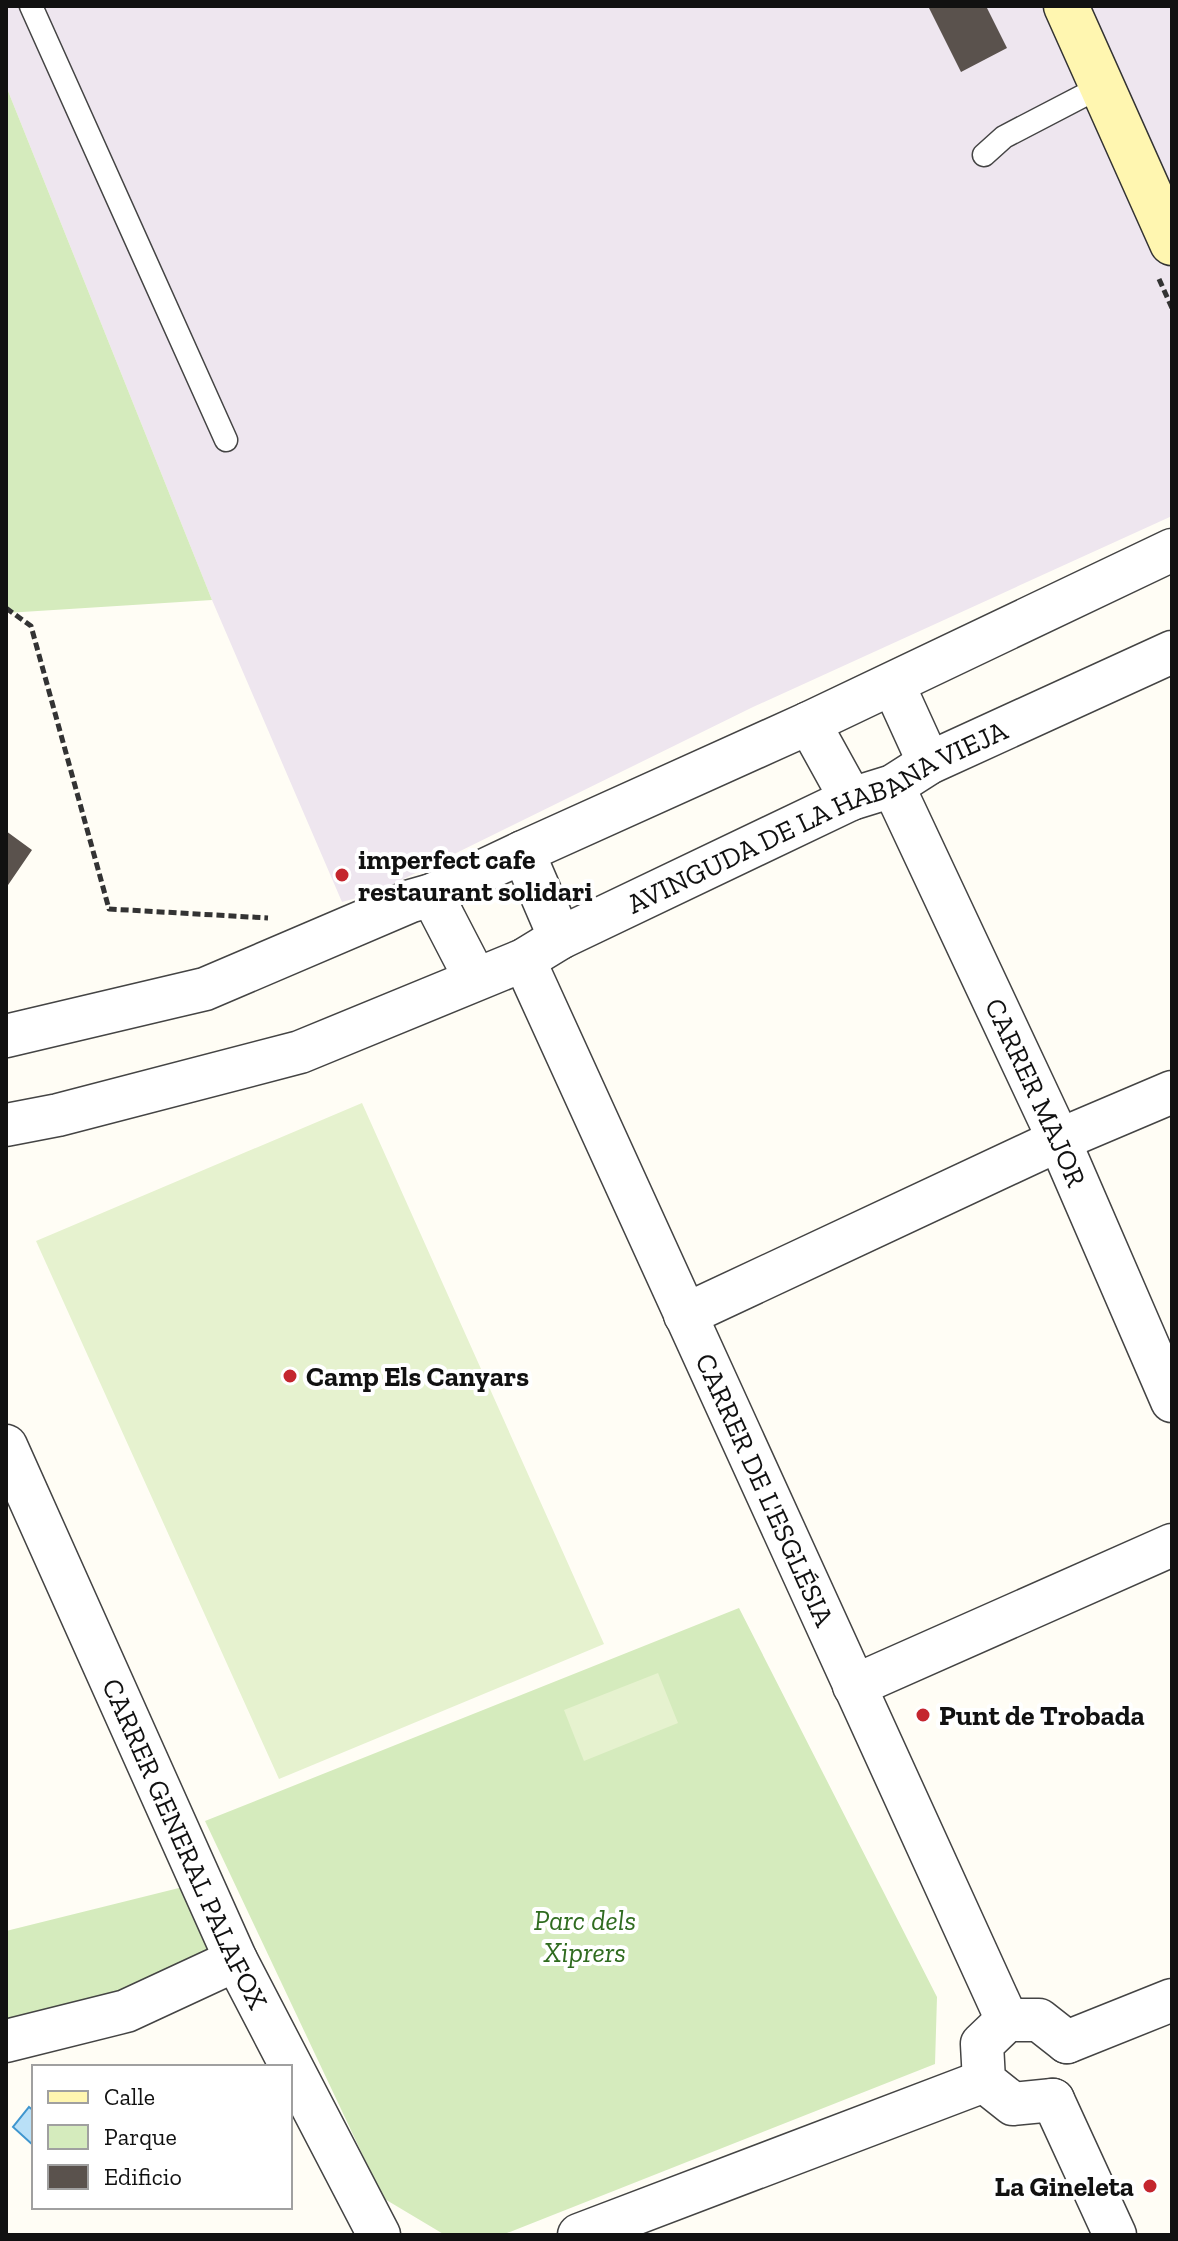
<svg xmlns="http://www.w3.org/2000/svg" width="1178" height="2241" font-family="'Zilla Slab',serif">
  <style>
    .industrial { fill: #eee6ef }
    .green { fill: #d5ebbd }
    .pitch { fill: #e6f2cf }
    .water { fill: #b9e0f7; stroke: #3f96cf; stroke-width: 2 }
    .building { fill: #5a524d }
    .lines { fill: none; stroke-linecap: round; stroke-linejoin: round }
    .lane-casing { stroke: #444; stroke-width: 25 }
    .street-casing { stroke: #444; stroke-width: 45 }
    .secondary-casing { stroke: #333; stroke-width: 47 }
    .path { stroke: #333; stroke-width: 5; stroke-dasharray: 8 4; stroke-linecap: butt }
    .lane { stroke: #fff; stroke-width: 22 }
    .street { stroke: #fff; stroke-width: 42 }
    .secondary { stroke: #fff6b0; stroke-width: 44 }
    .poi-dot { fill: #c4262e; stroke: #fff; stroke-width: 3 }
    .labels { text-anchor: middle; stroke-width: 8; stroke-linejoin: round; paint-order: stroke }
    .street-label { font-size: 28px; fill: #111; stroke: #fff }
    .poi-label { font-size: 28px; font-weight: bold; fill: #111; stroke: #fff; text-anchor: start }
    .park-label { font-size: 28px; font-style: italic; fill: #2f6b1f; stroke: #fff }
  </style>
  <rect width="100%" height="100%" fill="#fffdf5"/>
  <!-- industrial -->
  <path class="industrial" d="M 6,6 L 1172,6 L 1172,516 L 753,707 L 375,893 L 342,902 L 212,600 L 6,86 Z"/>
  <!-- green -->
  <path class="green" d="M 6,86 L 212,600 L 6,613 Z
    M 739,1608 L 937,1997 L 935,2064 L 502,2235 L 445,2235 L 383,2198 L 205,1821 Z
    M 191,1885 L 224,1958 L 91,2002 L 6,2021 L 6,1931 Z"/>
  <!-- pitch -->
  <path class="pitch" d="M 362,1103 L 604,1644 L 279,1779 L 36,1241 Z
    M 658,1673 L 678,1723 L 584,1761 L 564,1710 Z"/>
  <!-- water -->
  <path class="water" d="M 29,2107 L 34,2111 L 34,2146 L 13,2127 Z"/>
  <!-- building -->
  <path class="building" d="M 928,6 L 986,6 L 1007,48 L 961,72 Z
    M 6,831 L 32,850 L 6,888 Z"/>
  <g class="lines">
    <!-- lane casing -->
    <g class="lane-casing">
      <path id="lane" d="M 31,6 L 226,440
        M 984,155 L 1004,137 L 1102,86"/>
    </g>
    <!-- street casing -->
    <g class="street-casing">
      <g id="street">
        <path d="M 893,684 L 929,763"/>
        <path d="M 809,723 L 851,799"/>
        <path id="s1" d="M 893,786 L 1059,1140 L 1172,1401"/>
        <path d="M 523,852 L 560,938"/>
        <path d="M 432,895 L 475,978"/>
        <path id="s2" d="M 524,960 L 1007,2020"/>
        <path d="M 6,1036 L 205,989 L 411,901 L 432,895 L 523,852 L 809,723 L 1172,550"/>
        <path id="s3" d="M 6,1125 L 58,1115 L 300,1052 L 524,960 L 560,938 L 851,799 L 893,786 L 929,763 L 1172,652"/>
        <path d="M 685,1315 L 1059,1140 L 1172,1092"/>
        <path id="s4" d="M 6,1446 L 236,1960 L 379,2235"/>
        <path d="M 854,1686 L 1172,1545"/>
        <path d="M 6,2041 L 126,2011 L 236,1960"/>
        <path d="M 1067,2042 L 1172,2000"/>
        <path d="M 1053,2100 L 1013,2104 L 984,2081 L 982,2044 L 1007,2020 L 1039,2020 L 1067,2042"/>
        <path d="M 1053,2100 L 1115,2235"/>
        <path d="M 579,2235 L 984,2081"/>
      </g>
    </g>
    <!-- secondary casing -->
    <g class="secondary-casing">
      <path id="secondary" d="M 1066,6 L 1172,243"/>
    </g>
    <!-- path -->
    <path class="path" d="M 1159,279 L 1172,308
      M 6,608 L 31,626 L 109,909 L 268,918"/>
    <!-- lane -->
    <use href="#lane" class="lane"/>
    <!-- street -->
    <use href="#street" class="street"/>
    <!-- secondary -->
    <use href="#secondary" class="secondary"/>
  </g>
  <!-- markers -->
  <g class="poi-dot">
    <circle cx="342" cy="875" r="8"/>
    <circle cx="290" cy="1376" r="8"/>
    <circle cx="923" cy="1715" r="8"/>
    <circle cx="1150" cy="2186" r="8"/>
  </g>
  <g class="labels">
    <!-- street labels -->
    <g class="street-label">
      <text dy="10" stroke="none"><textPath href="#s3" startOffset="872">AVINGUDA DE LA HABANA VIEJA</textPath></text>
      <text dy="10" stroke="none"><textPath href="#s1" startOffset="338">CARRER MAJOR</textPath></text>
      <text dy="10" stroke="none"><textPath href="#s2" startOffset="582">CARRER DE L'ESGLÉSIA</textPath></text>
      <text dy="10" stroke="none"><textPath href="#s4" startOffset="436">CARRER GENERAL PALAFOX</textPath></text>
    </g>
    <!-- poi labels -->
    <g class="poi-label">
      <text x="358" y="869">imperfect cafe<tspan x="358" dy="32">restaurant solidari</tspan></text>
      <text x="306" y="1386">Camp Els Canyars</text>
      <text x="939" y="1725">Punt de Trobada</text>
      <text x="1134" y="2196" text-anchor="end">La Gineleta</text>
    </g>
    <!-- park labels -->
    <g class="park-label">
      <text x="585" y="1930">Parc dels<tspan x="585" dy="32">Xiprers</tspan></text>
    </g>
  </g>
  <!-- border -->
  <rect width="1178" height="2241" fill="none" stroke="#111111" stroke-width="16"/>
  <!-- legend -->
  <rect x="32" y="2065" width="260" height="144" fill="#ffffff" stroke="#a0a0a0" stroke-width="2"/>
  <rect x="48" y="2091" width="40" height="12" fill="#fff6b0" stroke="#a0a0a0" stroke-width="2"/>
  <text x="104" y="2105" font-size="24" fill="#111111">Calle</text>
  <rect x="48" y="2125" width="40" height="24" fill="#d5ebbd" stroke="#a0a0a0" stroke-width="2"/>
  <text x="104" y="2145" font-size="24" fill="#111111">Parque</text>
  <rect x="48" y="2165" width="40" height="24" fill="#5a524d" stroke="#a0a0a0" stroke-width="2"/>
  <text x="104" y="2185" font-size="24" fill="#111111">Edificio</text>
</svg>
